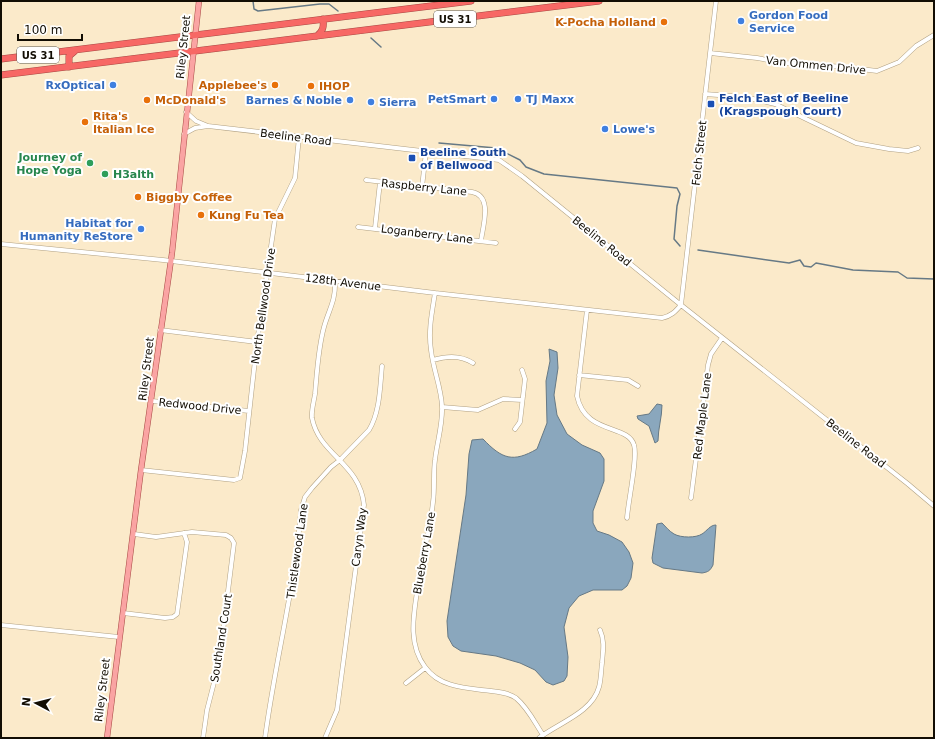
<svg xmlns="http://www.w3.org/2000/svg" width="935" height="739" font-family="'DejaVu Sans',sans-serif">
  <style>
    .water { fill: #8aa7bd; stroke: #667985 }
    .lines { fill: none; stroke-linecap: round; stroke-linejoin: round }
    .stream { stroke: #667985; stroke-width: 1.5 }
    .minor-casing { stroke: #b1a183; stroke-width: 5 }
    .major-casing { stroke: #a74843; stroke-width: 6 }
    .highway-casing { stroke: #a74843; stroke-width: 7 }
    .minor { stroke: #fff; stroke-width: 4 }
    .major { stroke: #faa4a3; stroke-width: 5 }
    .highway { stroke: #f76865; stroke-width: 6 }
    .shop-dot { fill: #3f7fe0; stroke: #fff; stroke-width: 1.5 }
    .food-dot { fill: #e8710a; stroke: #fff; stroke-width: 1.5 }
    .transit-dot { fill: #1a4fb4; stroke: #fff; stroke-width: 1.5 }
    .leisure-dot { fill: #2e9e5b; stroke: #fff; stroke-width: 1.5 }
    .labels { text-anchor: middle; stroke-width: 4; stroke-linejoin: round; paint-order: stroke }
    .shield { fill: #fff; stroke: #59564f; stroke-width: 1 }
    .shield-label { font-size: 10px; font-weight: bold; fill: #120d03 }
    .shop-label { font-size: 11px; font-weight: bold; fill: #366cbe; stroke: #fff; text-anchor: start }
    .food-label { font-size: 11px; font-weight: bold; fill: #c56008; stroke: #fff; text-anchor: start }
    .street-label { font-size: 11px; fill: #120d03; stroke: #fff }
    .transit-label { font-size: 11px; font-weight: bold; fill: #164399; stroke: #fff; text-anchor: start }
    .leisure-label { font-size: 11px; font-weight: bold; fill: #27864d; stroke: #fff; text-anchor: end }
  </style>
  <rect width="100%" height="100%" fill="#fbeaca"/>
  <!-- water -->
  <path class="water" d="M 549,349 L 557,352 L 558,368 L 554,395 L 557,415 L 567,434 L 582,445 L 600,453 L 604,459 L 604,481 L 593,511 L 593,523 L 597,531 L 609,535 L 622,542 L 629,552 L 633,563 L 631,578 L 627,586 L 622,590 L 593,590 L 579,596 L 569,608 L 564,627 L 568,657 L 567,676 L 564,681 L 553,685 L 546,682 L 535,670 L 520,663 L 496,656 L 461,651 L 453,646 L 448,637 L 447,621 L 466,495 L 469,454 L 472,440 L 483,439 C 502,459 513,463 537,449 L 547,423 L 546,381 L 550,361 Z
    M 657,404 L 662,405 C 662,417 658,429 658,441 L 655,443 L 649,426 L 638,419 L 637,416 L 649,414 Z
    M 662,523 C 666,527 669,531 674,534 C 681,538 696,538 702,534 C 707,531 710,525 716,525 L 713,565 C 710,571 708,572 702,573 L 663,568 L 653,563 L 652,558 L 657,524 Z"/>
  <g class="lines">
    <!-- stream -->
    <path class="stream" d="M 253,1 L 254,9 L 258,11 L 320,4 L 329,4 L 338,11
      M 371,38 L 381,47
      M 439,143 L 496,148 L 520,160 L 526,167 L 544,174 L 677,188 L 680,194 L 677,206 L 674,239 L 680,246
      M 698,250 L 789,263 L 800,260 L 804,266 L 811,267 L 816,263 L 853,270 L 898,272 L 907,278 L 934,279"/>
    <!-- minor casing -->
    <g class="minor-casing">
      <path id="minor" d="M 710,53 L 757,58 L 784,63 L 845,67 L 877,71 L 899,62 L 916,46 L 934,35
        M 705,94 L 745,97 L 775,104 L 856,143 L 889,149 L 908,151 L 918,148
        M 208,126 L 499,160 L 522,176 L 681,305 L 908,484 L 934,506
        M 184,134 L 195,128 L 208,126 L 196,121 L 186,112
        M 366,180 L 472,192 C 493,196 483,225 481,241
        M 422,187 L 426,152
        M 358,227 L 496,243
        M 375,228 L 380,182
        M 1,244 L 163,260 L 435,293 L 662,318 C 671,316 675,312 681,305
        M 435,293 C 432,312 428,331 431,350 C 433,369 441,387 442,406 C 443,424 437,442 435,460 C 433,474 435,488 433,502 C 430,530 423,557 418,585 C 414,613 407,643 425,667 C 440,688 467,688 491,691 C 500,692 509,693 516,698 C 528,708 535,723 543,735
        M 681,305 L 716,1
        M 587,310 L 577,396 C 585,435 628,424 634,445 C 638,457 628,502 627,518
        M 160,330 L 257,342
        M 433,360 C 446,356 461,355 473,363
        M 579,375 L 628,380 L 638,386
        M 152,401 L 249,411
        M 442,407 L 478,410 L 503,399 L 522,400
        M 515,429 L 520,422 L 525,379 L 522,370
        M 141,470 L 234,480 L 240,478 L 245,451 L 257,342 L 275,219 L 295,178 L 299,137
        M 691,498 L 708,365 L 711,354 L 722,338
        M 134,534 L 156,537 L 192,532 L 226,535 L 231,538 L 234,543 L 219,663 L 207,710 L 203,738
        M 123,613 L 165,618 L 173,617 L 177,614 L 187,542 L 184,533
        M 1,625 L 119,637
        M 406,683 L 425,668
        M 265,738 C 275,662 295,587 301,510 L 305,497 L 312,488 L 331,467 L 340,460 L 369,430 C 380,412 380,387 382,366
        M 325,738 L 337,710 L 364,505 C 360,463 319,455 312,418 C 311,411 314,401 315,394 C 317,372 318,349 324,327 C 329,309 336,301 335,280
        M 539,738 C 558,723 592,713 599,687 C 601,680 601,671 602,663 C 603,651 605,641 600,630"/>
    </g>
    <!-- major casing -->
    <g class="major-casing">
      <path id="major" d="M 107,738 L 141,470 L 172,253 L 199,1"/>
    </g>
    <!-- highway casing -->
    <g class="highway-casing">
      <path id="highway" d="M 317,36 C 323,31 324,27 323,19
        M 1,59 L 471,1
        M 69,67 L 69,56 L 76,50
        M 1,75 L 599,1"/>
    </g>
    <!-- minor -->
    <use href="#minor" class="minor"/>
    <!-- major -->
    <use href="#major" class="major"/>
    <!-- highway -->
    <use href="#highway" class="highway"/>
  </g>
  <!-- markers -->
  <g class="shop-dot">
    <circle cx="741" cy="21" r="4"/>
    <circle cx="113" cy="85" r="4"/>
    <circle cx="494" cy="99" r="4"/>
    <circle cx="518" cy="99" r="4"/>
    <circle cx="350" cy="100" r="4"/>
    <circle cx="371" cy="102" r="4"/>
    <circle cx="605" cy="129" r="4"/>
    <circle cx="141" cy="229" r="4"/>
  </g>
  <g class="food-dot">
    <circle cx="664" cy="22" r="4"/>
    <circle cx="275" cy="85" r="4"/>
    <circle cx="311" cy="86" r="4"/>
    <circle cx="147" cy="100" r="4"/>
    <circle cx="85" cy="122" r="4"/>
    <circle cx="138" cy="197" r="4"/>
    <circle cx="201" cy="215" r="4"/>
  </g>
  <g class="transit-dot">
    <rect x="707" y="100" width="8" height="8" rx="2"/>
    <rect x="408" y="154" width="8" height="8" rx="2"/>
  </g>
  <g class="leisure-dot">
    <circle cx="90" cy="163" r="4"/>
    <circle cx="105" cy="174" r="4"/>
  </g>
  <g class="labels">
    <!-- shield labels -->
    <g class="shield">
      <rect x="434" y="11" width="42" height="16" rx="3"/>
      <rect x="17" y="47" width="42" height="16" rx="3"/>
    </g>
    <g class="shield-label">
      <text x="455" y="23">US 31</text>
      <text x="38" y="59">US 31</text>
    </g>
    <!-- shop labels -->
    <g class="shop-label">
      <text x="749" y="19">Gordon Food<tspan x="749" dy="13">Service</tspan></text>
      <text x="105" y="89" text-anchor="end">RxOptical</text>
      <text x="486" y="103" text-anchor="end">PetSmart</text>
      <text x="526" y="103">TJ Maxx</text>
      <text x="342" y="104" text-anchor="end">Barnes &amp; Noble</text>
      <text x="379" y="106">Sierra</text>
      <text x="613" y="133">Lowe's</text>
      <text x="133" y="227" text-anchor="end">Habitat for<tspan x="133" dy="13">Humanity ReStore</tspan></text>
    </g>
    <!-- food labels -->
    <g class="food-label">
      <text x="656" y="26" text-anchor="end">K-Pocha Holland</text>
      <text x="267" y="89" text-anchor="end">Applebee's</text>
      <text x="319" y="90">IHOP</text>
      <text x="155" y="104">McDonald's</text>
      <text x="93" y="120">Rita's<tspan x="93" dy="13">Italian Ice</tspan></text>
      <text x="146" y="201">Biggby Coffee</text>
      <text x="209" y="219">Kung Fu Tea</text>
    </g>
    <!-- street labels -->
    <g class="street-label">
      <text transform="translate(183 47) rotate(-84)" y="4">Riley Street</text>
      <text transform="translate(816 65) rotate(6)" y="4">Van Ommen Drive</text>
      <text transform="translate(296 137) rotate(7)" y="4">Beeline Road</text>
      <text transform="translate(699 153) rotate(-84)" y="4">Felch Street</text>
      <text transform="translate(424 187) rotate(6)" y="4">Raspberry Lane</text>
      <text transform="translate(427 234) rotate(7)" y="4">Loganberry Lane</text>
      <text transform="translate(602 241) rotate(39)" y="4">Beeline Road</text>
      <text transform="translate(343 282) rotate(7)" y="4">128th Avenue</text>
      <text transform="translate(263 306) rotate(-82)" y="4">North Bellwood Drive</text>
      <text transform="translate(146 369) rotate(-83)" y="4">Riley Street</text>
      <text transform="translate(200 406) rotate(6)" y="4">Redwood Drive</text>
      <text transform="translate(702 416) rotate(-83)" y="4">Red Maple Lane</text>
      <text transform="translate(856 443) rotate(38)" y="4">Beeline Road</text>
      <text transform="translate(359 537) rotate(-83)" y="4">Caryn Way</text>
      <text transform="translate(297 551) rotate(-82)" y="4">Thistlewood Lane</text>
      <text transform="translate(424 553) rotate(-80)" y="4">Blueberry Lane</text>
      <text transform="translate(221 638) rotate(-81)" y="4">Southland Court</text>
      <text transform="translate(102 690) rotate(-83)" y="4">Riley Street</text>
    </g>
    <!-- transit labels -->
    <g class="transit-label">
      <text x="719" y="102">Felch East of Beeline<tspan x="719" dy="13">(Kragspough Court)</tspan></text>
      <text x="420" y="156">Beeline South<tspan x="420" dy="13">of Bellwood</tspan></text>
    </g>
    <!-- leisure labels -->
    <g class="leisure-label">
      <text x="82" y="161">Journey of<tspan x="82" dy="13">Hope Yoga</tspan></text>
      <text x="113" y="178" text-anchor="start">H3alth</text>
    </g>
  </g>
  <!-- border -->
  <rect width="935" height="739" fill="none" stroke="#120d03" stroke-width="4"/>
  <!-- north arrow -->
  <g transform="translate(36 703) rotate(277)" stroke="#ffffff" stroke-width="3" paint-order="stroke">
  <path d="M0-3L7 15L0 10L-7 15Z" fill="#120d03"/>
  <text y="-6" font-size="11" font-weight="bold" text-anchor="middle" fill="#120d03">N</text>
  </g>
  <!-- scale -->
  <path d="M18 34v6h64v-6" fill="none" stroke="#120d03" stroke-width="2"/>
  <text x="24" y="34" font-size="12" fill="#120d03" stroke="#ffffff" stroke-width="3" paint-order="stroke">100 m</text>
</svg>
